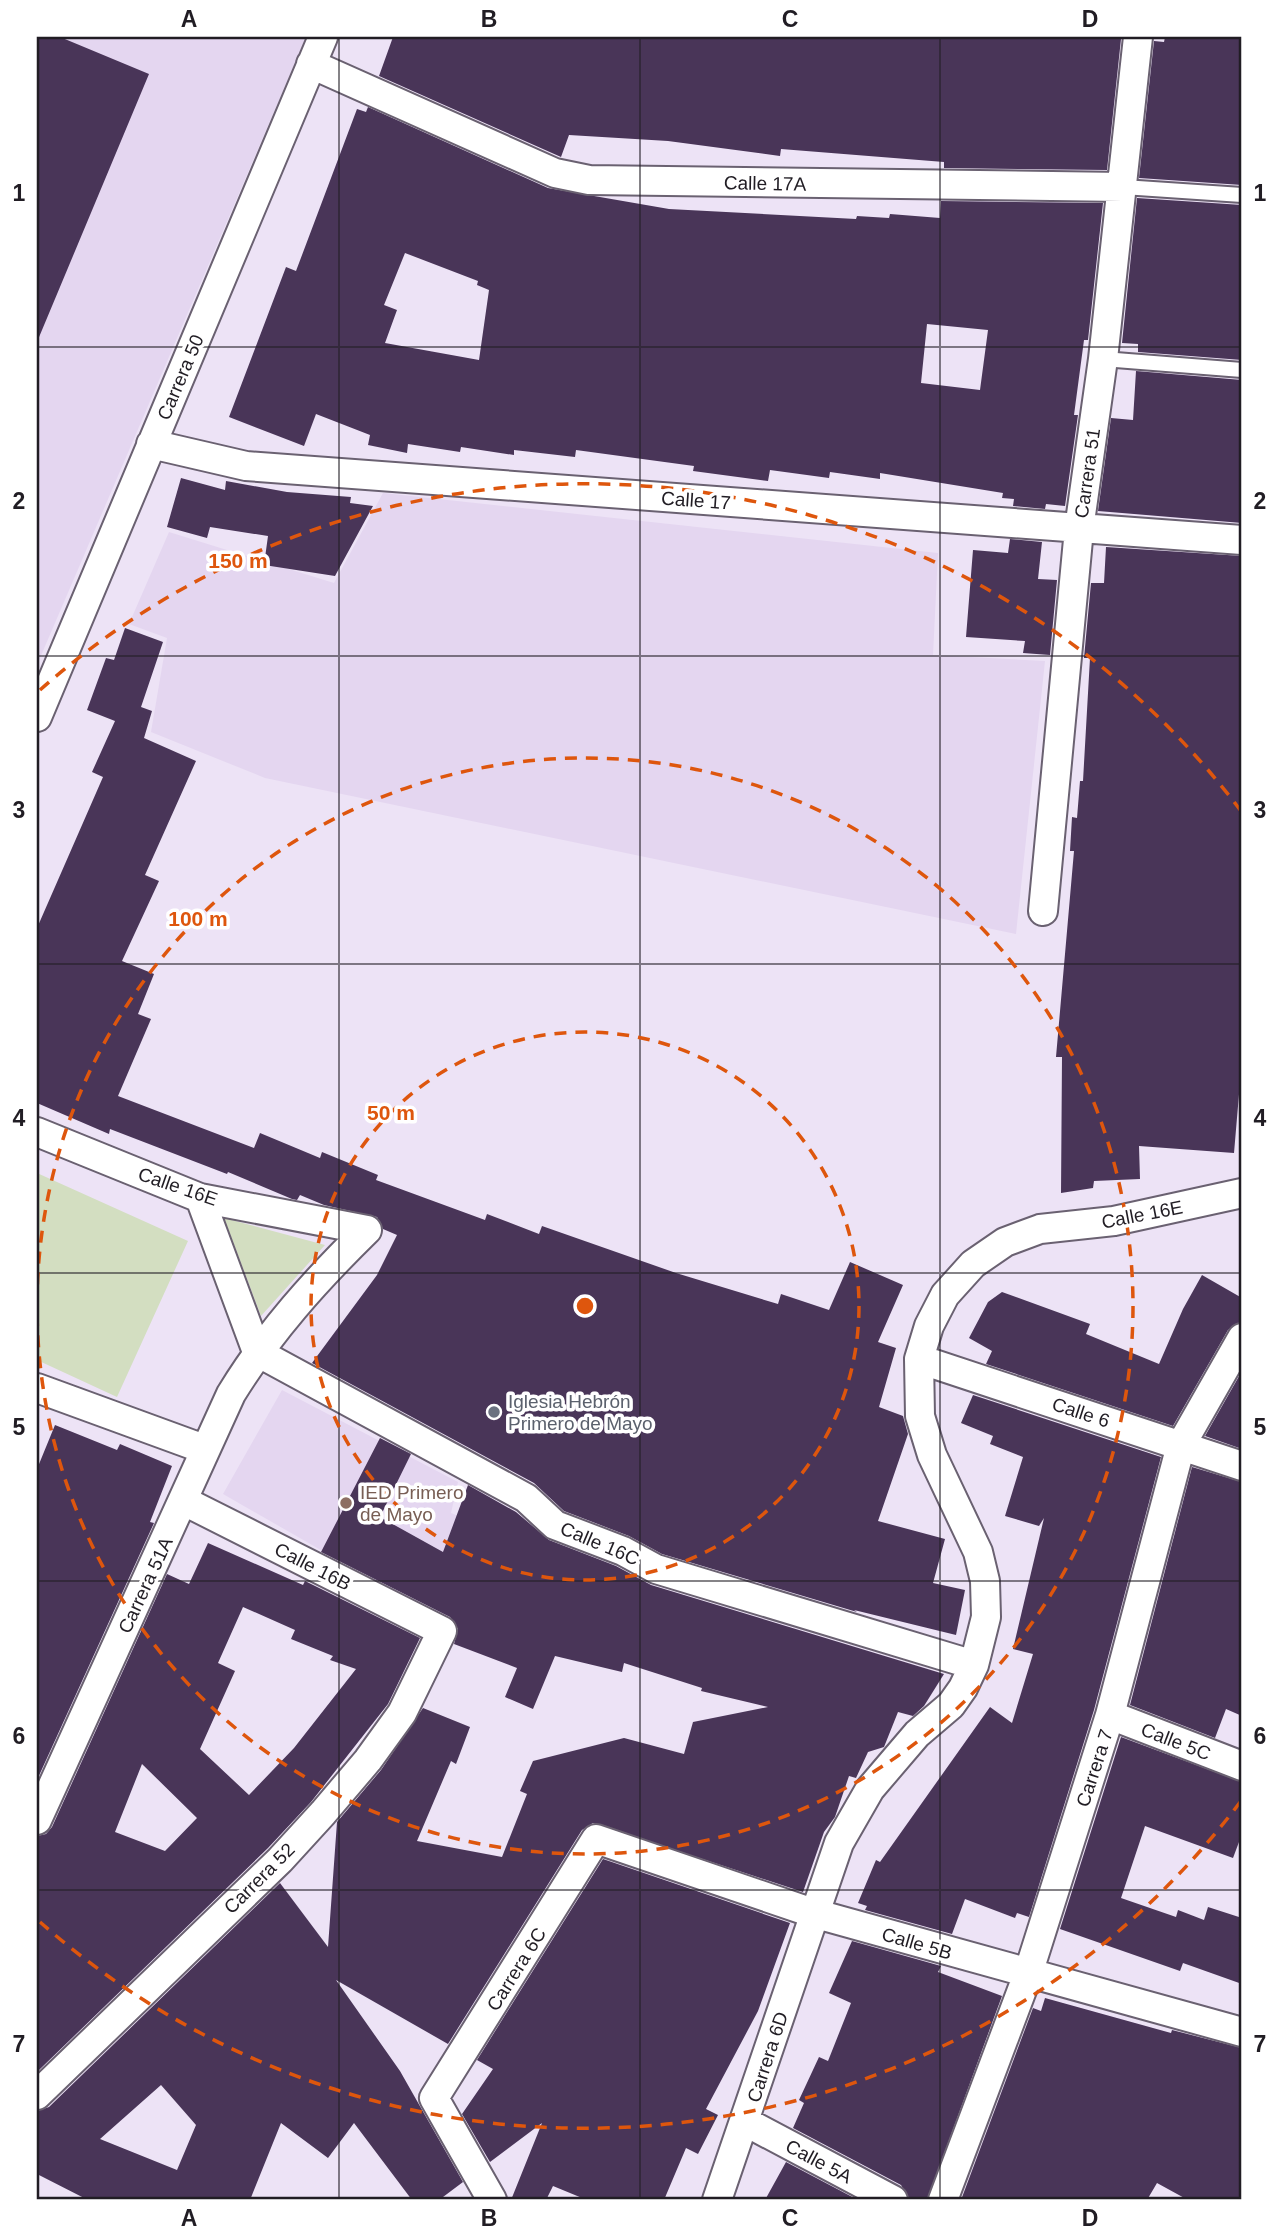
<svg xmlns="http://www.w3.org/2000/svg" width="1279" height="2237" font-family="Helvetica,sans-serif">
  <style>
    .built { fill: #e4d6f0 }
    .green { fill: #d3dec1 }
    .building { fill: #493558; fill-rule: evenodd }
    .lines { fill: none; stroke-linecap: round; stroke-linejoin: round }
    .service-casing { stroke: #6a6171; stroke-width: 18 }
    .minor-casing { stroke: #6a6171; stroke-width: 32 }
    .service { stroke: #fff; stroke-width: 14 }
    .minor { stroke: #fff; stroke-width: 28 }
    .grid { fill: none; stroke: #211d24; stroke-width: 2; stroke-opacity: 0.55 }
    .ring { fill: none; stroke: #de560d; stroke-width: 3.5; stroke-dasharray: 12 9 }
    .worship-dot { fill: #6b7280; stroke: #fff; stroke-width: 2.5 }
    .education-dot { fill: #8d6e63; stroke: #fff; stroke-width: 2.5 }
    .labels { text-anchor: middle; stroke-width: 7; stroke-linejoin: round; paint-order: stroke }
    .street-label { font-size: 19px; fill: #211d24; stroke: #fff }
    .worship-label { font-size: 19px; fill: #5b616d; stroke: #fff; text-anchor: start }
    .education-label { font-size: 19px; fill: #785e54; stroke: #fff; text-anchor: start }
    .centre { fill: #de560d; stroke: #fff; stroke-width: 3.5 }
    .ring-label { font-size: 21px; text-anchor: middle; font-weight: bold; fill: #de560d; stroke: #fff; stroke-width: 7; stroke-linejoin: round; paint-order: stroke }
    .neatline { fill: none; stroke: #211d24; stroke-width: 2.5 }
    .grid-label { font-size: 23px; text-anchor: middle; font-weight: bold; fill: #211d24 }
  </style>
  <rect width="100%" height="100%" fill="#ede3f6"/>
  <!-- built -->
  <path class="built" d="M 37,37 L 306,37 L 37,665 Z
    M 383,493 L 938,553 L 933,655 L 1045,661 L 1016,934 L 265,778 L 151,732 L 167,638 L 129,624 L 169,532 L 334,583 Z
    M 282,1390 L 458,1482 L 451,1513 L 488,1528 L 443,1620 L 223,1494 Z"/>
  <!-- green -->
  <path class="green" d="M 37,1173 L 188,1241 L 117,1397 L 37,1360 Z
    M 224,1218 L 325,1245 L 261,1316 Z"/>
  <!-- building -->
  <path class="building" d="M 37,37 L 60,37 L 149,74 L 37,342 Z
    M 393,37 L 1098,37 L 1121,39 L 1107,170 L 944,168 L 944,162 L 781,149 L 780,156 L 668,141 L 569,135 L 561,157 L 379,76 Z
    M 1165,37 L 1242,37 L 1242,185 L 1139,178 L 1154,41 L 1164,42 Z
    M 368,107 L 548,188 L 669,209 L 856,219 L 857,216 L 889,218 L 890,214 L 940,218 L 941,201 L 1103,203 L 1088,340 L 1084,340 L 1074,415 L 1078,415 L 1065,506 L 1046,504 L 1045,509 L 1013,506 L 1014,499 L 1002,498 L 1003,493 L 880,473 L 880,479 L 830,472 L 829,478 L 770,470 L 768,481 L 693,471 L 694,466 L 576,450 L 575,457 L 514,450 L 514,455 L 461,447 L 460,452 L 408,444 L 407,453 L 368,445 L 370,435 L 316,414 L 304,446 L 229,417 L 286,267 L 296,271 L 357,109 L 366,112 ZM 405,253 L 478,281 L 477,285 L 489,290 L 479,360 L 385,343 L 397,310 L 384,305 ZM 927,324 L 988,330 L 980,390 L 921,383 Z
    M 1137,198 L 1242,205 L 1242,360 L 1138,352 L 1138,344 L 1122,343 Z
    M 1136,371 L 1242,380 L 1242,523 L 1098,511 L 1111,418 L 1133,420 Z
    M 181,478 L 225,490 L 226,481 L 287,492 L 351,497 L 350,503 L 373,506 L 335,576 L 264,565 L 268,536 L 210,527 L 207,538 L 167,527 Z
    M 1010,539 L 1042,542 L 1038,579 L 1057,580 L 1050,655 L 1023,653 L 1025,641 L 966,637 L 973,550 L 1008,553 Z
    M 1106,547 L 1242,556 L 1242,1059 L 1234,1153 L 1139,1146 L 1140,1179 L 1094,1181 L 1093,1188 L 1061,1193 L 1062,1057 L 1056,1057 L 1074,851 L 1070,851 L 1072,817 L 1077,818 L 1080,781 L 1083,781 L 1090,658 L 1084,658 L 1091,583 L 1104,583 Z
    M 125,628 L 163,642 L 141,707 L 152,711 L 144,738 L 196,761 L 145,875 L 159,881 L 122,961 L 154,974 L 138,1014 L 151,1019 L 118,1096 L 254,1148 L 260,1133 L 320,1158 L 322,1152 L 378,1175 L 376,1180 L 485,1220 L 487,1214 L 539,1234 L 542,1226 L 676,1273 L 778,1304 L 781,1294 L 829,1310 L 850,1262 L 903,1285 L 878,1342 L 896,1348 L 879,1407 L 903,1416 L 908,1434 L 878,1521 L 945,1539 L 933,1583 L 965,1590 L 956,1635 L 854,1610 L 857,1612 L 662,1554 L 629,1536 L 564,1511 L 534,1483 L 312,1363 L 377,1275 L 397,1235 L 383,1229 L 377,1217 L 324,1205 L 300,1195 L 297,1200 L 292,1199 L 228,1172 L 227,1174 L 110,1129 L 109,1134 L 37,1103 L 37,928 L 103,777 L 92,772 L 115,721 L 87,710 L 106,658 L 114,660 Z
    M 1202,1275 L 1242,1298 L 1242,1321 L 1228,1330 L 1173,1426 L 986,1364 L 992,1351 L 969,1338 L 988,1302 L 1002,1292 L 1090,1324 L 1086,1334 L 1159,1364 L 1183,1309 Z
    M 1242,1371 L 1242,1449 L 1205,1436 Z
    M 973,1395 L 1161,1457 L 1094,1710 L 1029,1917 L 1017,1913 L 1015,1918 L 965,1899 L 952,1934 L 865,1910 L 867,1906 L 858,1903 L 876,1860 L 880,1862 L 990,1707 L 1012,1723 L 1033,1654 L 1013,1649 L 1044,1518 L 1039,1526 L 1005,1516 L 1023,1457 L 990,1444 L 993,1436 L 961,1423 Z
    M 55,1425 L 117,1450 L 120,1444 L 172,1466 L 150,1522 L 154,1523 L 37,1780 L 37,1469 Z
    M 380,1438 L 411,1454 L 380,1517 L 443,1552 L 468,1485 L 516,1512 L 549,1540 L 616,1566 L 651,1585 L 944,1674 L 924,1706 L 913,1716 L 898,1712 L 884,1747 L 868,1752 L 856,1778 L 849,1776 L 835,1817 L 824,1832 L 803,1892 L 593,1823 L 582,1830 L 448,2044 L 336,1980 L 400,2071 L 463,2182 L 439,2200 L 412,2200 L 354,2123 L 328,2158 L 281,2123 L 250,2200 L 88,2200 L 37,2174 L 37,2111 L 49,2107 L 280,1883 L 328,1947 L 337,1822 L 381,1770 L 423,1708 L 470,1727 L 456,1764 L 451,1761 L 417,1841 L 502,1857 L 527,1794 L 520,1791 L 533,1761 L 624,1738 L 684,1754 L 693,1722 L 768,1707 L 701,1691 L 702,1688 L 624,1663 L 622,1672 L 555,1656 L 533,1709 L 505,1697 L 517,1668 L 454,1644 L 458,1629 L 450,1617 L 321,1552 ZM 161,2085 L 196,2125 L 177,2170 L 100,2139 Z
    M 1192,1467 L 1242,1482 L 1242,1716 L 1226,1709 L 1215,1738 L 1130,1705 Z
    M 208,1543 L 303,1585 L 305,1581 L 420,1638 L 388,1704 L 311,1802 L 268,1848 L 37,2072 L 37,1836 L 46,1834 L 52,1827 L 167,1574 L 189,1584 ZM 243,1607 L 295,1630 L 291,1639 L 333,1656 L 330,1660 L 356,1669 L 294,1748 L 249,1795 L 200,1749 L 235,1671 L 218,1663 ZM 142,1764 L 197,1818 L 165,1851 L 115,1832 Z
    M 1121,1737 L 1242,1782 L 1242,1834 L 1233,1858 L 1145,1826 L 1121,1898 L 1176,1917 L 1178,1910 L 1204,1920 L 1208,1907 L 1242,1918 L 1242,1984 L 1183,1963 L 1180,1971 L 1060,1929 Z
    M 603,1859 L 790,1923 L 758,2011 L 706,2109 L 718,2115 L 698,2154 L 686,2148 L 664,2200 L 587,2200 L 553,2186 L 546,2200 L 511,2200 L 542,2123 L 490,2162 L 462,2114 L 493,2069 L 477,2060 Z
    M 852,1941 L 941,1966 L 938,1972 L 1002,1996 L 927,2200 L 910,2200 L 901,2185 L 793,2128 L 804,2103 L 799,2100 L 819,2057 L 828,2061 L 851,2003 L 829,1993 Z
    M 1045,1998 L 1171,2033 L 1172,2030 L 1242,2048 L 1242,2200 L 1188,2200 L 1157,2183 L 1147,2200 L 961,2200 L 1033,2008 L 1041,2011 Z
    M 786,2162 L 858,2200 L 765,2200 Z"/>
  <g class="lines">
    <!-- service casing -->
    <g class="service-casing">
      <path id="service" d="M 1123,187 L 1242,195
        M 1103,359 L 1242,370"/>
    </g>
    <!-- minor casing -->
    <g class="minor-casing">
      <path id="minor" d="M 311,64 L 555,173 L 589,180 L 1123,187
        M 151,444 L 246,466 L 1242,540
        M 37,717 L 323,37
        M 1043,911 L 1079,529 L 1103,359 L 1138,37
        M 37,1132 L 200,1198 L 367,1230
        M 200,1198 L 257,1352 L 526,1498 L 555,1525 L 623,1551 L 656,1569 L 974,1665
        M 919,1359 L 1242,1466
        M 37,1388 L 204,1449
        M 1110,1715 L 1242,1766
        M 37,1820 L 231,1394 C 269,1332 315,1281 367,1230
        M 37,2095 L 280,1860 L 323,1813 L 368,1760 L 402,1713 L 442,1631 L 184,1501
        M 746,2122 L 893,2200
        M 492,2200 L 434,2098 L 596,1839 L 813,1913 L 1242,2032
        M 717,2200 L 839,1843 L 870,1789 L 917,1734 L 951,1705 L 963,1688 L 974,1665 L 986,1617 L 985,1581 L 978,1552 L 932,1455 L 920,1416 L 919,1359 L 929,1326 L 945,1295 L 973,1264 L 1005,1242 L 1040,1229 L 1114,1221 L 1242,1193
        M 943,2200 L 1028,1974 L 1110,1715 L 1181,1445 L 1242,1338"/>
    </g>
    <!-- service -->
    <use href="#service" class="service"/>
    <!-- minor -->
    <use href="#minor" class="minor"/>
  </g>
  <!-- grid -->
  <path class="grid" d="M 339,37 L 339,2200M 640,37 L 640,2200M 940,37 L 940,2200M 37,347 L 1242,347M 37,656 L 1242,656M 37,964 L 1242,964M 37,1273 L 1242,1273M 37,1581 L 1242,1581M 37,1890 L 1242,1890"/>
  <!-- distance rings -->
  <g class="ring">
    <circle cx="585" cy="1306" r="274"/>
    <circle cx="585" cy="1306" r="548"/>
    <path d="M1241 1801A822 822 0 0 1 40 1922M40 690A822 822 0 0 1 1241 811"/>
  </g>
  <!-- markers -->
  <circle class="worship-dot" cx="494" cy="1412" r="7"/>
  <circle class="education-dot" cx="346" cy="1503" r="7"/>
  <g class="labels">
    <!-- street labels -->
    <g class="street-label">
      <text transform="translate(765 183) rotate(1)" y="7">Calle 17A</text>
      <text transform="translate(180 377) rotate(-67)" y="7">Carrera 50</text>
      <text transform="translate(1087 473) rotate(-82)" y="7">Carrera 51</text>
      <text transform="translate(696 500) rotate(4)" y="7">Calle 17</text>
      <text transform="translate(178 1186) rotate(19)" y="7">Calle 16E</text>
      <text transform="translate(1142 1214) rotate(-11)" y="7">Calle 16E</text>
      <text transform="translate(1081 1412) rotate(18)" y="7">Calle 6</text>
      <text transform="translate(600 1543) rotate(23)" y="7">Calle 16C</text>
      <text transform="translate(313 1566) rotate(27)" y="7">Calle 16B</text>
      <text transform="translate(145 1585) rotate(-65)" y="7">Carrera 51A</text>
      <text transform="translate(1176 1741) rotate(21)" y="7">Calle 5C</text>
      <text transform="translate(1094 1768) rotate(-72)" y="7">Carrera 7</text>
      <text transform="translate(259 1878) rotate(-45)" y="7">Carrera 52</text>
      <text transform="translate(917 1943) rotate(16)" y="7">Calle 5B</text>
      <text transform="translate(516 1969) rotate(-58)" y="7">Carrera 6C</text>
      <text transform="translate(767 2057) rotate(-72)" y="7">Carrera 6D</text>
      <text transform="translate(819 2161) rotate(28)" y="7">Calle 5A</text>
    </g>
    <!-- worship labels -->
    <g class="worship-label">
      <text x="508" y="1408">Iglesia Hebrón<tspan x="508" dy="22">Primero de Mayo</tspan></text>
    </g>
    <!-- education labels -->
    <g class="education-label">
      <text x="360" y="1499">IED Primero<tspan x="360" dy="22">de Mayo</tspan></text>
    </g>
  </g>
  <circle cx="585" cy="1306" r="10" class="centre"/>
  <g class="ring-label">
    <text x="238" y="568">150 m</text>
    <text x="198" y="926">100 m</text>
    <text x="391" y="1120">50 m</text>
  </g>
  <!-- border -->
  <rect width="1279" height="2237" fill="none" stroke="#ffffff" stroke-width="77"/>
  <rect x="38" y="38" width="1202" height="2160" class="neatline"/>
  <g class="grid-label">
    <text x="189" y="27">A</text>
    <text x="489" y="27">B</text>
    <text x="790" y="27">C</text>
    <text x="1090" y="27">D</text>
    <text x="19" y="201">1</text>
    <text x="1260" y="201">1</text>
    <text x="19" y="509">2</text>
    <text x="1260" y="509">2</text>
    <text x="19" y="818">3</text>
    <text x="1260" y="818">3</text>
    <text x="19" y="1126">4</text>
    <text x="1260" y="1126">4</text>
    <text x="19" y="1435">5</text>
    <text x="1260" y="1435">5</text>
    <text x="19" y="1744">6</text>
    <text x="1260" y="1744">6</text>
    <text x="19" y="2052">7</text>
    <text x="1260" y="2052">7</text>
    <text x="189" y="2226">A</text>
    <text x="489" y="2226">B</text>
    <text x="790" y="2226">C</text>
    <text x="1090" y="2226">D</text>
  </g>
</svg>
